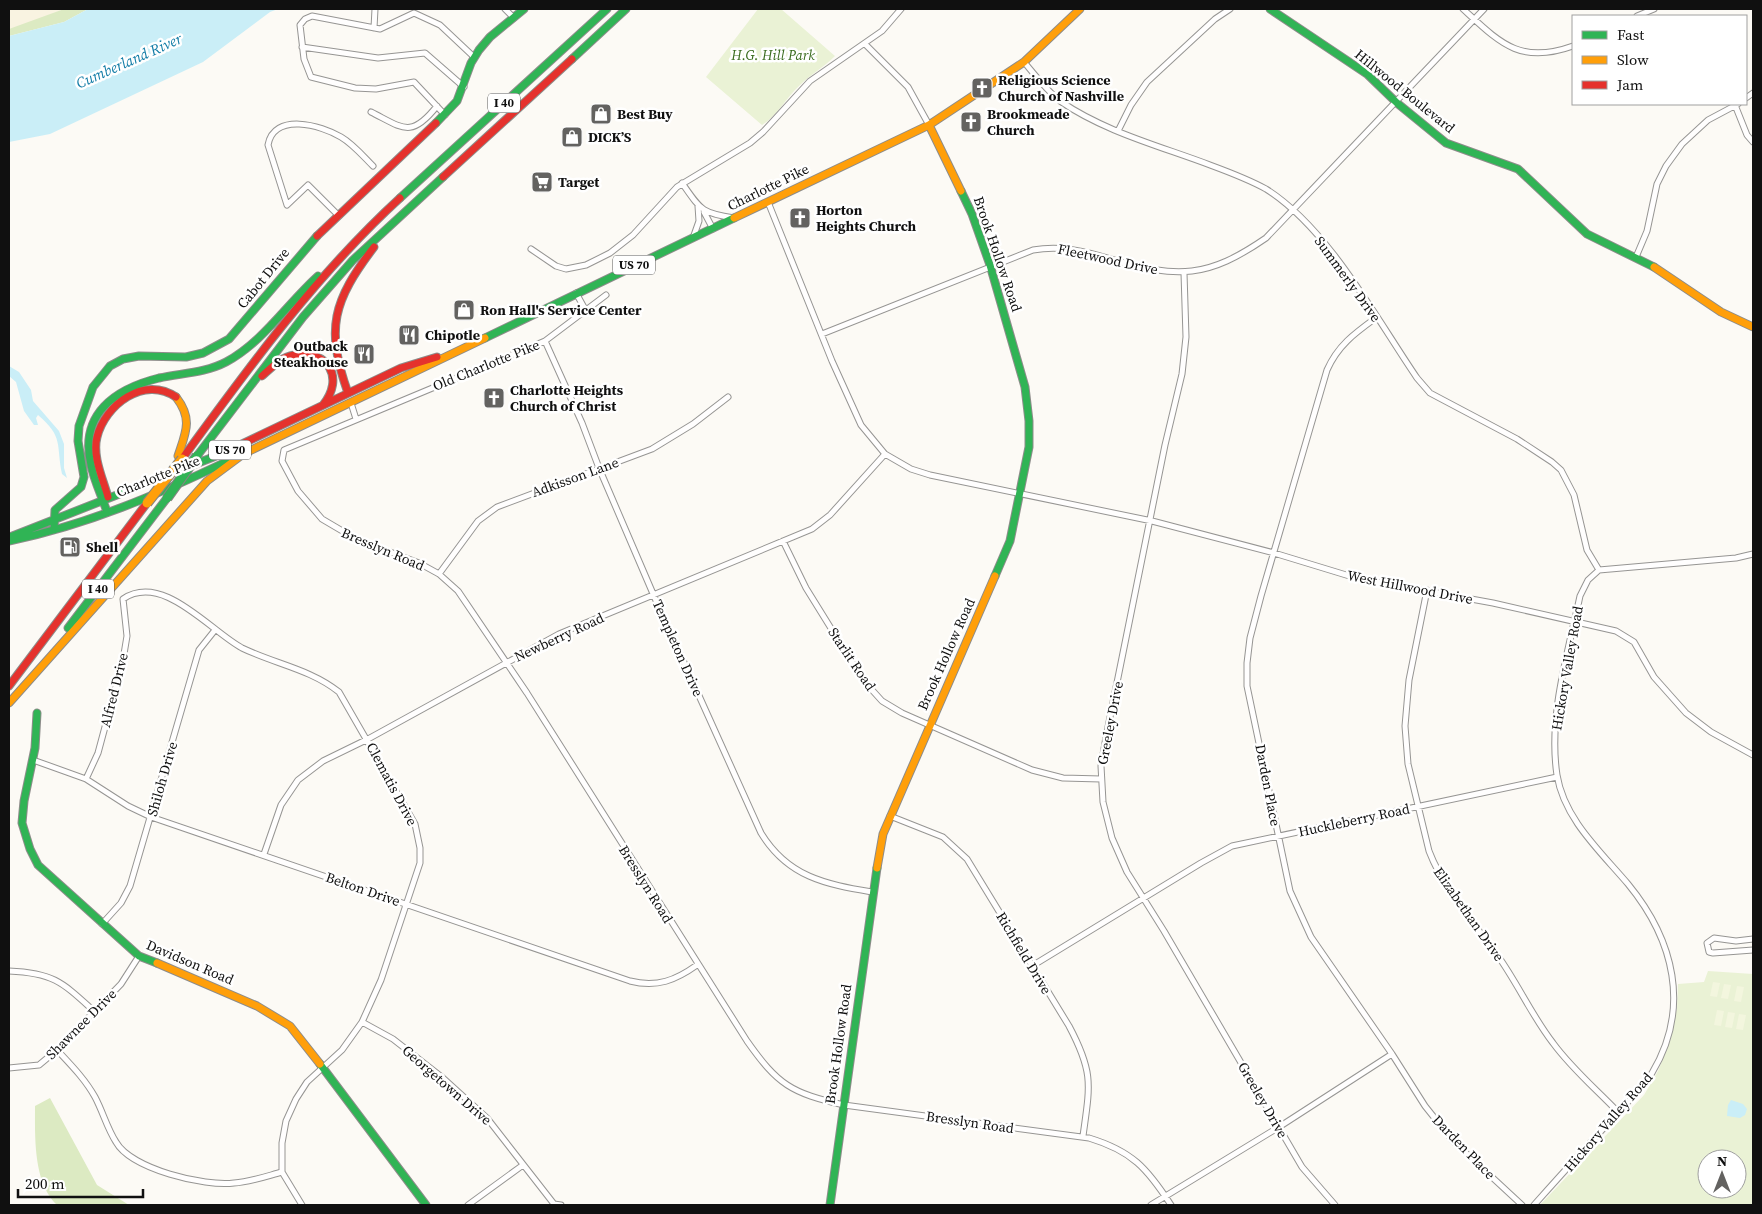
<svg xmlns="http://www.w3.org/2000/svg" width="1762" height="1214" font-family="'Source Serif 4',serif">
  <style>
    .farmland { fill: #f9f3e1 }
    .green { fill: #eaf2d5; fill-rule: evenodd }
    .forest { fill: #dceac2 }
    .pitch { fill: #f3f6de }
    .water { fill: #caeef7 }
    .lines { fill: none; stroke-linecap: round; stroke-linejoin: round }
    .street-casing { stroke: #969593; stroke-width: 7 }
    .fast-casing { stroke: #8d8c8a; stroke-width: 9 }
    .slow-casing { stroke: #8d8c8a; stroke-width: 9 }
    .jam-casing { stroke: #8d8c8a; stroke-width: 9 }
    .street { stroke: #fffefe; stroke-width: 5 }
    .fast { stroke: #30b455; stroke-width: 7 }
    .slow { stroke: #ff9f0a; stroke-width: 7 }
    .jam { stroke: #e5322d; stroke-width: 7 }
    .fast-bridge-casing { stroke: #848380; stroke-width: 11; stroke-linecap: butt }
    .slow-bridge-casing { stroke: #848380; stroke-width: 11; stroke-linecap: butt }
    .fast-bridge { stroke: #30b455; stroke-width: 9 }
    .slow-bridge { stroke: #ff9f0a; stroke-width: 9 }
    .labels { text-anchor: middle; stroke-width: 5; stroke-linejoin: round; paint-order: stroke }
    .shield { fill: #fff; stroke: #585858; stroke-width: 1 }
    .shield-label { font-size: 12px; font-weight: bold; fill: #101010 }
    .park-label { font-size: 14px; font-style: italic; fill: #396b1d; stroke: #fff }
    .poi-label { font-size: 14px; font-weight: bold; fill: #101010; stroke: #fff; text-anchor: start }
    .street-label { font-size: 14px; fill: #101010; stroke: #fff }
    .water-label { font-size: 15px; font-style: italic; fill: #137da7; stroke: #fff }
  </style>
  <rect width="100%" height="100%" fill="#fcfaf5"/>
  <!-- farmland -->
  <path class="farmland" d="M 9,9 L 64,9 L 22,26 L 9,29 Z"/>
  <!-- green -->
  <path class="green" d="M 758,9 L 781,9 L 835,56 C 824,67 811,74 799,86 C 787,97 776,117 762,125 L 706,77 Z
    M 1708,971 L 1753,974 L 1753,1205 L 1540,1205 L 1644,1095 L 1658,1071 L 1670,1041 L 1677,1008 L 1678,984 L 1704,982 ZM 1707,1159 L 1737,1159 L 1737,1189 L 1707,1189 Z"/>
  <!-- forest -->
  <path class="forest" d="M 64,9 L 88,9 L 64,22 L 9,36 L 9,29 Z
    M 50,1098 L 97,1185 L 129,1205 L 57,1205 C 33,1183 35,1136 35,1106 Z"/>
  <!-- pitch -->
  <path class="pitch" d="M 1713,982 L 1720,983 L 1717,997 L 1710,996 Z
    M 1724,984 L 1731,985 L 1728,999 L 1721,998 Z
    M 1737,986 L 1744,987 L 1741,1002 L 1734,1001 Z
    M 1717,1010 L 1724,1011 L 1721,1026 L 1714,1025 Z
    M 1728,1012 L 1735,1013 L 1732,1028 L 1725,1027 Z
    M 1739,1014 L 1746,1015 L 1743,1030 L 1736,1029 Z"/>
  <!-- water -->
  <path class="water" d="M 88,9 L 278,9 L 270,12 L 203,62 L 50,134 L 9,142 L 9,36 L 64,22 Z
    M 9,366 L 19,372 L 31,390 L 33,401 L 59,431 L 64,444 L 64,468 L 67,478 L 62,474 C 56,445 64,437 38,415 L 36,418 L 38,425 L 34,425 L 24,411 L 16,382 L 9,376 Z
    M 1731,1100 L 1743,1104 L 1747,1109 L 1745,1115 L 1740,1118 L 1727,1116 L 1728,1105 Z"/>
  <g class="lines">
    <!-- street casing -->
    <g class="street-casing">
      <path id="street" d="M 505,9 L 514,18
        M 1463,9 C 1500,43 1520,65 1573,46
        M 1637,16 L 1654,9
        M 374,28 L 375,9
        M 865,44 L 908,87 L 929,125
        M 302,47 L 378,58 L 425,53 L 464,87
        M 1024,62 C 1035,75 1047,91 1060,101 C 1105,132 1160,146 1210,165 C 1229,172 1248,179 1266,189 C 1328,228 1376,318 1417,378 L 1430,393 L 1517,439 L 1552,462 L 1561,470 L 1574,495 L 1587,550 L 1599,570
        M 1746,98 L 1753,93
        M 1735,105 L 1747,135 L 1753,142
        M 371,112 C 403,128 411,139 437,106
        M 445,115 L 414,82 L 376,89 L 355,88 L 311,77 L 304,59 L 300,25 L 305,19 L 312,16 L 380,29 L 414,13 L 440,25 L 474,57
        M 1118,131 L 1131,105 L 1147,82 L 1215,19 L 1230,9
        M 682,183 C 701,210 701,213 734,218
        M 768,202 L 832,361 L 861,425 L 885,454 L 911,469 L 930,475 L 1152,521 L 1274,553 L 1356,578 L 1493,603 L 1616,631 L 1634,642 L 1654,677 L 1686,713 L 1711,732 L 1753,755
        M 704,212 L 713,229
        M 339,216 L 308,185 L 287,205 L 268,145 C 274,112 321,125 341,137 C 353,144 363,156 373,166
        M 693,238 L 699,221 L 698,206
        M 531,249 L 556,266 L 566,269 L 586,265 L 610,253 L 633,235 L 677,187 L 750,143 L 763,132 L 810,81 L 882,31 L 901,9
        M 1636,257 L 1647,231 L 1657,184 L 1666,166 L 1682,144 L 1708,120 L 1738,104
        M 1184,273 L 1186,337 L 1182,374 L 1165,445 L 1106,737 L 1101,766 L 1103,802 L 1112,838 L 1127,872 L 1164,931 L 1302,1167 L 1335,1205
        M 576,293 L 586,311
        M 606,295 L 545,341 L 284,450 L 282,461 L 298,491 L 322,519 L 356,539 L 419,563 L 439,574 L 458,591 L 527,693 L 747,1041 C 778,1085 791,1093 844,1105 L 1089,1138 C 1132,1151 1147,1168 1171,1205
        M 1377,317 C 1355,333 1338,345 1327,370 L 1261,596 L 1250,638 L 1247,663 L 1247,686 L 1290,891 L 1311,937 L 1392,1054 L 1425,1106 L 1453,1141 L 1522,1205
        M 822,334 L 1033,250 C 1060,245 1085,251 1111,259 C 1178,279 1208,278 1266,238 L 1484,9
        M 545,341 L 582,423 L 599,468 L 654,596 L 761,833 C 788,877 825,884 872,892
        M 351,403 L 356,419
        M 783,541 L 806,588 L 863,680 L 882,701 L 902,713 L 1032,770 L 1063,778 L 1101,779
        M 439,574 L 478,521 L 497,507 L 652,449 L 693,424 L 728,397
        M 1427,590 L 1409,680 L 1405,726 L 1408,764 L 1429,851 C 1444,890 1474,923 1498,956 C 1518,984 1532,1016 1553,1043 C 1572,1069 1596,1089 1618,1112
        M 33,760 L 86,779 L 128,806 L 151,817 L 630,981 C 657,988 676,980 697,965
        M 86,779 L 98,753 L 123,660 L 127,636 L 123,599 C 163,572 210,631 242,648 C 275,664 310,669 339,692 L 415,824 L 420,848 L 420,863 L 381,980 L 362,1022 L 342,1050 L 307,1082 L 296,1099 L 286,1121 L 282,1143 L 282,1172 L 302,1205
        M 890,816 L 943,837 L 967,859 L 1069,1026 C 1094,1073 1090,1085 1083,1136
        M 264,854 L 281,805 L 298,780 L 323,761 L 368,739 L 559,634 L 812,529 L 830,515 L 885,454
        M 102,924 L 121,903 L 130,886 L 199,650 L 215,630
        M 1753,939 L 1736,941 L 1714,938 L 1707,943 L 1709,952 L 1713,953 L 1753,950
        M 1032,966 L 1201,863 L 1232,846 L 1557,777
        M 9,971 C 54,973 62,982 95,1012
        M 362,1022 L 393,1039 L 443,1078 L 487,1118 L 554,1204 L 561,1205
        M 57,1050 C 71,1065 85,1079 95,1097 C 103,1112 107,1128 116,1142 C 131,1169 205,1187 234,1183 C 250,1182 267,1176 282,1172
        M 9,1068 L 39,1065 L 57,1050 L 121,984 L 139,956
        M 468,1205 L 523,1165
        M 1151,1205 L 1279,1127 L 1392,1054
        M 1534,1205 C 1560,1176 1586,1147 1613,1118 C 1625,1104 1642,1089 1652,1073 C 1691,1008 1674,940 1628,884 C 1601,852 1564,819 1557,775 C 1548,716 1568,653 1580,596 L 1588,580 L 1599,570 L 1736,558 L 1753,554"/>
    </g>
    <!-- fast casing -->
    <g class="fast-casing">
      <path id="fast" d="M 1270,9 L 1367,74 L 1397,103 L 1446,143 L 1518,169 L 1587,234 L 1654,267
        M 572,59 L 626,9
        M 436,123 L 457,101 L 471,63 L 479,50 L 490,37 L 524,9
        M 961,191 L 972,214 L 990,265 L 1025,387 L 1029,421 L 1029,447 L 1010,541 L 995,576
        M 400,198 L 607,9
        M 485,338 L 734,218
        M 197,456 L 303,317 L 353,260 L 443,177
        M 107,512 C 102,496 94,481 91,465 C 79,414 115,389 159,378 C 182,373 205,373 226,362 C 263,342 287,304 318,276
        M 54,530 L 55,510 L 81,487 L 84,477 L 78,441 L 79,426 L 93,387 L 110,366 L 123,359 L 139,356 L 186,357 L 203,353 L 229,339 L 317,236
        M 10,537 L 221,454
        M 9,541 C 87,525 159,494 230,460
        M 68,628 L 167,498
        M 37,713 L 35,748 L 24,801 L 22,823 L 30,849 L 38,865 L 139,956 L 157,963
        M 320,1064 L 426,1205
        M 830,1205 L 877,868"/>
    </g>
    <!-- slow casing -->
    <g class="slow-casing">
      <path id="slow" d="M 929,125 L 961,191
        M 734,218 L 929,125 L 1024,62 L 1080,9
        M 1654,267 L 1721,312 L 1753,327
        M 176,397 C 193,419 186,432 178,456
        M 243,454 L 485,338
        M 9,703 L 207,481 L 246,452
        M 877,868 L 883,834 L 995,576
        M 157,963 L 257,1006 L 290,1026 L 320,1064"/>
    </g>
    <!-- jam casing -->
    <g class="jam-casing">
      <path id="jam" d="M 443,177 L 572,59
        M 317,236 L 436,123
        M 262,376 C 271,368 281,357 294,355 C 328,349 345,378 323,405
        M 348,393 C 325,328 333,301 374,247
        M 221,454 L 401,368 L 437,357
        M 182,459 C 249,367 316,275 400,198
        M 108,497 C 103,479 92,456 97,437 C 105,405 144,375 176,397
        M 9,686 L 147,503"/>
    </g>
    <!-- street -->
    <use href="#street" class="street"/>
    <!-- fast -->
    <use href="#fast" class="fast"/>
    <!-- slow -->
    <use href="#slow" class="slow"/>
    <!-- jam -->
    <use href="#jam" class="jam"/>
    <!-- fast-bridge casing -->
    <g class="fast-bridge-casing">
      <path id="fast-bridge" d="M 167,498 L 197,456"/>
    </g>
    <!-- slow-bridge casing -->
    <g class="slow-bridge-casing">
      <path id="slow-bridge" d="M 147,503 L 182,459"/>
    </g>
    <!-- fast-bridge -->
    <use href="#fast-bridge" class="fast-bridge"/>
    <!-- slow-bridge -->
    <use href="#slow-bridge" class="slow-bridge"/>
  </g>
  <!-- icons -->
  <defs>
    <g id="church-square" transform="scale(1.125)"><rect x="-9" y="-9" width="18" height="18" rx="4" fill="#636260" stroke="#fff"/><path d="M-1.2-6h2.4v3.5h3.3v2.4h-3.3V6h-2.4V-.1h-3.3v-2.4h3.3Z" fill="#fff"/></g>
    <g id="shop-square" transform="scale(1.125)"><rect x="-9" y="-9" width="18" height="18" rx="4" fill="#636260" stroke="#fff"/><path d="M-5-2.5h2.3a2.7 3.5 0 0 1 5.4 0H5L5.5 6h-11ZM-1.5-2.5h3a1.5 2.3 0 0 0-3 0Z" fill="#fff"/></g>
    <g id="supermarket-square" transform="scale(1.125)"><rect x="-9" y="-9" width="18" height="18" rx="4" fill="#636260" stroke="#fff"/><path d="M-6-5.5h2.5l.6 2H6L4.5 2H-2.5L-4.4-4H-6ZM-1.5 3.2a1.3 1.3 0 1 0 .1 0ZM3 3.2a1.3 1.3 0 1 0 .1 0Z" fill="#fff"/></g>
    <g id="restaurant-square" transform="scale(1.125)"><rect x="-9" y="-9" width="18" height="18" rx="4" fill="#636260" stroke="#fff"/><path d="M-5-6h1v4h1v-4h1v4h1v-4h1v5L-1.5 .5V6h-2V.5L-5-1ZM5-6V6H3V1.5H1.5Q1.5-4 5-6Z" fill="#fff"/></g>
    <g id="fuel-square" transform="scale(1.125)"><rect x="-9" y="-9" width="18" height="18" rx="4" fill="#636260" stroke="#fff"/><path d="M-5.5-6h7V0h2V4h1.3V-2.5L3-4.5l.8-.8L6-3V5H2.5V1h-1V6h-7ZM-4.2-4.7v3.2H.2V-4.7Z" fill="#fff"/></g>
  </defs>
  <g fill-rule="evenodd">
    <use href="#church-square" x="982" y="88"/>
    <use href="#shop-square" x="601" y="114"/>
    <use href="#church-square" x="971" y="122"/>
    <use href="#shop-square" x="572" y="137"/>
    <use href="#supermarket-square" x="542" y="182"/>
    <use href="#church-square" x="800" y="218"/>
    <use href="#shop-square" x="464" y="310"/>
    <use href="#restaurant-square" x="409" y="335"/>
    <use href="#restaurant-square" x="364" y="354"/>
    <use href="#church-square" x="494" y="398"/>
    <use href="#fuel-square" x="70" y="547"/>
  </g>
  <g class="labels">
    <!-- shield labels -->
    <g class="shield">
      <rect x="488" y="93.5" width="32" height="19" rx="4"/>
      <rect x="613" y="255.5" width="42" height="19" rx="4"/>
      <rect x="209" y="440.5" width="42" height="19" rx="4"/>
      <rect x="82" y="579.5" width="32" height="19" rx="4"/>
    </g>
    <g class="shield-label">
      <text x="504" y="107">I 40</text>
      <text x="634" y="269">US 70</text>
      <text x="230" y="454">US 70</text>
      <text x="98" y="593">I 40</text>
    </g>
    <!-- park labels -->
    <g class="park-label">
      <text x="773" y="60">H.G. Hill Park</text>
    </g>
    <!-- poi labels -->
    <g class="poi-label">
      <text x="998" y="85">Religious Science<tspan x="998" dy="16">Church of Nashville</tspan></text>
      <text x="617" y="119">Best Buy</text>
      <text x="987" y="119">Brookmeade<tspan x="987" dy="16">Church</tspan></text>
      <text x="588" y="142">DICK’S</text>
      <text x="558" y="187">Target</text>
      <text x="816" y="215">Horton<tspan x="816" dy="16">Heights Church</tspan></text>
      <text x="480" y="315">Ron Hall's Service Center</text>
      <text x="425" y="340">Chipotle</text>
      <text x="348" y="351" text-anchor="end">Outback<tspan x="348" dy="16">Steakhouse</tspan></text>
      <text x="510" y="395">Charlotte Heights<tspan x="510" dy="16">Church of Christ</tspan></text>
      <text x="86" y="552">Shell</text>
    </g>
    <!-- street labels -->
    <g class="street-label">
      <text transform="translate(1405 91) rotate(39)" y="5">Hillwood Boulevard</text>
      <text transform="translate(768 187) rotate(-26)" y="5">Charlotte Pike</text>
      <text transform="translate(998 254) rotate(71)" y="5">Brook Hollow Road</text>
      <text transform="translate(1108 259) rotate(12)" y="5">Fleetwood Drive</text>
      <text transform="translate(263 278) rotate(-51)" y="5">Cabot Drive</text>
      <text transform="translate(1348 279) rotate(54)" y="5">Summerly Drive</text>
      <text transform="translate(486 365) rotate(-22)" y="5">Old Charlotte Pike</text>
      <text transform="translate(158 476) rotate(-22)" y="5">Charlotte Pike</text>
      <text transform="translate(575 477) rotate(-20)" y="5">Adkisson Lane</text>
      <text transform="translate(383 549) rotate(23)" y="5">Bresslyn Road</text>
      <text transform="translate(1410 587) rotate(11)" y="5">West Hillwood Drive</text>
      <text transform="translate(559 637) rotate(-25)" y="5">Newberry Road</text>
      <text transform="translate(678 648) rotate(66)" y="5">Templeton Drive</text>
      <text transform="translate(946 654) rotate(-66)" y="5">Brook Hollow Road</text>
      <text transform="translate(852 659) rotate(56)" y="5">Starlit Road</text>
      <text transform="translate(1567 668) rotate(-80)" y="5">Hickory Valley Road</text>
      <text transform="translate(114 690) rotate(-76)" y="5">Alfred Drive</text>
      <text transform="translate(1110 723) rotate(-79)" y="5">Greeley Drive</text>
      <text transform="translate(162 779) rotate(-74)" y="5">Shiloh Drive</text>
      <text transform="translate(392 784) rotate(62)" y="5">Clematis Drive</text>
      <text transform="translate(1268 785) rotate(79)" y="5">Darden Place</text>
      <text transform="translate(1354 820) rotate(-12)" y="5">Huckleberry Road</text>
      <text transform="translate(646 884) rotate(58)" y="5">Bresslyn Road</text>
      <text transform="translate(363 889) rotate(19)" y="5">Belton Drive</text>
      <text transform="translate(1469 914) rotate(55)" y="5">Elizabethan Drive</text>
      <text transform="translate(1024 953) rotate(59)" y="5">Richfield Drive</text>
      <text transform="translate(190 962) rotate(23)" y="5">Davidson Road</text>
      <text transform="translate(81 1024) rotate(-45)" y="5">Shawnee Drive</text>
      <text transform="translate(838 1044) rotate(-82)" y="5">Brook Hollow Road</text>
      <text transform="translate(447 1085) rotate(41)" y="5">Georgetown Drive</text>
      <text transform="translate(1263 1100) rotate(60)" y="5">Greeley Drive</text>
      <text transform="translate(970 1122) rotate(8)" y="5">Bresslyn Road</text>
      <text transform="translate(1608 1122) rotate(-49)" y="5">Hickory Valley Road</text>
      <text transform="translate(1464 1147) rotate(46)" y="5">Darden Place</text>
    </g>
    <!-- water labels -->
    <g class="water-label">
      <text transform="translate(129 61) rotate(-24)" y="5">Cumberland River</text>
    </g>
  </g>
  <!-- border -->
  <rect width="1762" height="1214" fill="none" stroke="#101010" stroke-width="20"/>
  <!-- legend -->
  <rect x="1572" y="15" width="175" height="90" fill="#ffffff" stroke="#9f9f9f"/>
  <rect x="1582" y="31" width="25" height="8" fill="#30b455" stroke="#9f9f9f"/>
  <text x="1617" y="40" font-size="15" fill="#101010">Fast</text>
  <rect x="1582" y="56" width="25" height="8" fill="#ff9f0a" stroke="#9f9f9f"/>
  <text x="1617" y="65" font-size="15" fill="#101010">Slow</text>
  <rect x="1582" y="81" width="25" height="8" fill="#e5322d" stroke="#9f9f9f"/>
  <text x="1617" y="90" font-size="15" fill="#101010">Jam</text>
  <!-- north arrow -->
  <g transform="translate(1722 1174)"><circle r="24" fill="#ffffff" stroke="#9f9f9f"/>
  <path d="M0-4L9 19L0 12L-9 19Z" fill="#636260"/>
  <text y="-8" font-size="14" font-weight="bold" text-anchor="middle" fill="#101010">N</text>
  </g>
  <!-- scale -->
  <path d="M18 1189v8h125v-8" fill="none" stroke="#101010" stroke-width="2.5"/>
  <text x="25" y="1189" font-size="15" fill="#101010" stroke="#ffffff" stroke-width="4" paint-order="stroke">200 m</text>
</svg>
